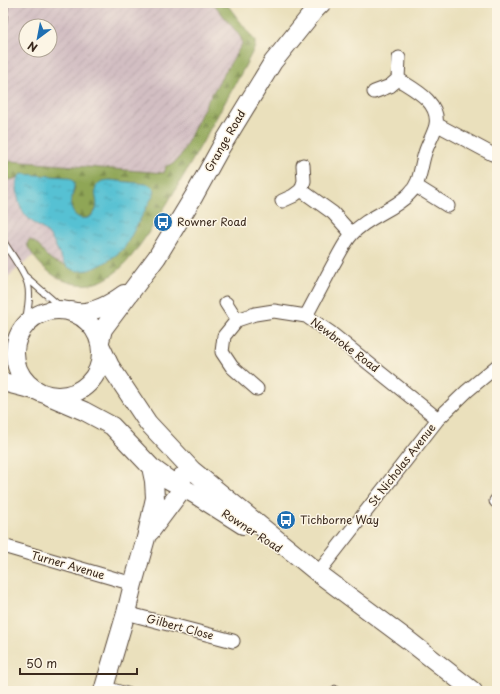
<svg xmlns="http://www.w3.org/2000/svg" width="500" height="694" font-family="'Playpen Sans',sans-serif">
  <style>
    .industrial { fill: url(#industrial-furrows); fill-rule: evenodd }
    .forest { fill: url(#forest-firs); stroke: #65683a }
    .water { fill: url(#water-ripples); stroke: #497678 }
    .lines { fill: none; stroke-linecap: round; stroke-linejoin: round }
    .lane-casing { stroke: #554536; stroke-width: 8 }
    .street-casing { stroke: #554536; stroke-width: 15 }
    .secondary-casing { stroke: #554536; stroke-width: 20 }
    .lane { stroke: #fff; stroke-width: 6 }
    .street { stroke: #fff; stroke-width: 13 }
    .secondary { stroke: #fff; stroke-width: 18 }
    .labels { text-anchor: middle; stroke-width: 3; stroke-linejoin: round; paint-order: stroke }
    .street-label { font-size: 11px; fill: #3b2a1e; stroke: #fcf5e5 }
    .poi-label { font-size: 11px; fill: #3b2a1e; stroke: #fcf5e5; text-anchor: start }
  </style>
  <defs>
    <pattern id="industrial-furrows" width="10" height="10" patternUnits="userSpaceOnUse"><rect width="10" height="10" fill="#d2bec2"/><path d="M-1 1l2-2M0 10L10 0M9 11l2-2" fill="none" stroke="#b5a3a6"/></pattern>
    <pattern id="forest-firs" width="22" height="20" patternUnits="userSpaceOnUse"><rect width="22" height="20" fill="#8fa657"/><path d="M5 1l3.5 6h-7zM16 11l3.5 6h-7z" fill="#768747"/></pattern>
    <pattern id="water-ripples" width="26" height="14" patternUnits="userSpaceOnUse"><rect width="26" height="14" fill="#57c1d3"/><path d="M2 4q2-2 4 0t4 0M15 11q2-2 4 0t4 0" fill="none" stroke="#499dab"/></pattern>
  </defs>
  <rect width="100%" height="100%" fill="#fcf5e5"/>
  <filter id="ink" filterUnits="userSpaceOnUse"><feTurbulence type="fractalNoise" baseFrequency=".025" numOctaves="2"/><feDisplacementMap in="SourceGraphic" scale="8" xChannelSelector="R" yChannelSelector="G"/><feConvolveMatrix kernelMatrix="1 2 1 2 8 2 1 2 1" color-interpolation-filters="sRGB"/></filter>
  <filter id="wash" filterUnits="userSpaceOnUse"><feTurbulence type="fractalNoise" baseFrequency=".012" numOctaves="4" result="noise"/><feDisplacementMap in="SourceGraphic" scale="16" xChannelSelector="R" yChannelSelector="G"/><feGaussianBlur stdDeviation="0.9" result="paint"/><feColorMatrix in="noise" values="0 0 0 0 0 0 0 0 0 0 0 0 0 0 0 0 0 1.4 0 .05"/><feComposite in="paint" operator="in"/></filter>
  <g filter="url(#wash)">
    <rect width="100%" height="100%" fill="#eae0bc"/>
    <!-- industrial -->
    <path class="industrial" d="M 3,3 L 225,3 L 251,36 L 133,254 L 87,276 L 34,255 L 3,281 ZM 26,26 L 50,26 L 50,50 L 26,50 Z"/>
    <!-- forest -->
    <path class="forest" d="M 213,3 L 226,3 L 255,41 L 255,47 C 241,75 225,102 210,129 C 191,163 172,197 151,229 C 140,245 128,264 112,275 C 84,295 51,281 33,255 C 30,250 25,246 29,240 C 39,242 41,251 48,257 C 55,264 65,263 72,269 C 97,265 115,264 129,238 L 146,184 L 109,180 L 96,192 C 96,196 98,201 97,205 C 96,219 75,225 71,209 C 70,202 73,194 75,187 L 22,174 C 15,179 10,183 3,176 L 3,168 L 10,161 L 164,173 L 166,166 L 173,164 L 181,155 L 207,102 L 242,44 L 242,40 L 239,35 Z"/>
    <!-- water -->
    <path class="water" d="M 22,174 L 67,177 L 71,179 L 74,182 C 75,190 70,198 71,207 C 72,211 74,215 78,217 C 81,219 86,219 90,217 C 104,207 91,195 97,185 C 100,181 104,181 109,180 L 146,184 C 151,185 153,187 155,192 L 125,247 C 113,259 82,282 66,265 C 58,256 56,242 47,233 C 45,230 41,228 38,226 C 22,215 18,206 17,187 C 17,181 17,177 22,174 Z"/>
  </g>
  <g filter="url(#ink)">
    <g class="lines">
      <!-- lane casing -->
      <g class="lane-casing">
        <path id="lane" d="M 3,24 L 5,3
          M 3,241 C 10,253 25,272 28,285 C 31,298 27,312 25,325
          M 26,277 L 64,310
          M 107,685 L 129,691
          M 333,691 L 335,689"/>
      </g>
      <!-- street casing -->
      <g class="street-casing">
        <path id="street" d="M 398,79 C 413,89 440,101 436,125 C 434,134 428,143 425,153 C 420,168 421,183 409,194 C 393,211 368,216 352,234 C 344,243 339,255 333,265 C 324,282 315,299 306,316 L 331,333 L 438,419
          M 374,92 L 390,86 L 398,79 L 399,58
          M 436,124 L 492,154
          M 416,186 L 448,206
          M 301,190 L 333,213 L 352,234
          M 282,201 L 293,196 L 301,190 L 304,181 L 303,165
          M 226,303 L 237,320
          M 257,389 L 232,367 L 222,352 L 224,336 L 237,320 L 255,314 L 274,311 L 306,316
          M 496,501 L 497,500
          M 3,546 L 133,584
          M 318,573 L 438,419 L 467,391 L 497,366
          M 126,613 L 233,641"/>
      </g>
      <!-- secondary casing -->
      <g class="secondary-casing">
        <path id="secondary" d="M15 353a43 43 0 1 1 86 0a43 43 0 1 1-86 0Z
          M 71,311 C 90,316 109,305 124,294
          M 100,341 L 103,329 L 157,257 L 194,196 L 221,147 L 273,62 L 314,11 L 322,3
          M 101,347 L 110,366 L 148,423 L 192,470 L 318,573 L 408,640 L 473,691
          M 3,382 L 34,390
          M 49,396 L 84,411 L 112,426 L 151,467 L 169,480 L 196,495 L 243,525
          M 150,532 L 183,488 L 181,477
          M 103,691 L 126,613 L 133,584 L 146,538 L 155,498 L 154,481 L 151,467"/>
      </g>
      <!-- lane -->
      <use href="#lane" class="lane"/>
      <!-- street -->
      <use href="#street" class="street"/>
      <!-- secondary -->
      <use href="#secondary" class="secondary"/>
    </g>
  </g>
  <!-- icons -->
  <defs>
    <g id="bus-disc" transform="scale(1)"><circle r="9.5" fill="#1f6fb2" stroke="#fcf5e5"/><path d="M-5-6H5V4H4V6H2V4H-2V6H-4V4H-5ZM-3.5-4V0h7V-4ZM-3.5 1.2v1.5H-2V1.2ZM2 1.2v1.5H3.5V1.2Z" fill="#fff"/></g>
  </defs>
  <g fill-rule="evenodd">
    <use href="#bus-disc" x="163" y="222"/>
    <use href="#bus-disc" x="286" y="520"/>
  </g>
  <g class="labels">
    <!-- street labels -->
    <g class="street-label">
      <text transform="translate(225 141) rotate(-60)" y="4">Grange Road</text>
      <text transform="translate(345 345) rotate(37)" y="4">Newbroke Road</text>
      <text transform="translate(402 465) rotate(-52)" y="4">St Nicholas Avenue</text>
      <text transform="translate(252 531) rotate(33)" y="4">Rowner Road</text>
      <text transform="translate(68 565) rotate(16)" y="4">Turner Avenue</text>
      <text transform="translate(180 627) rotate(15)" y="4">Gilbert Close</text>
    </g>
    <!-- poi labels -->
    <g class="poi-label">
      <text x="177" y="226">Rowner Road</text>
      <text x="300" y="524">Tichborne Way</text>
    </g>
  </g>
  <!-- margin -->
  <rect width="500" height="694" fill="none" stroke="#fcf5e5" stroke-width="16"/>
  <!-- north arrow -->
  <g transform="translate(38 38) rotate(212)"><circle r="19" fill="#fcf5e5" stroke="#afa495"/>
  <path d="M0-3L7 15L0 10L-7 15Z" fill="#1f6fb2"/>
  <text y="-6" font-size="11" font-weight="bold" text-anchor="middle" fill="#3b2a1e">N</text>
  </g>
  <!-- scale -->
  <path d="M20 668v6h117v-6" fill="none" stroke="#3b2a1e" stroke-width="2"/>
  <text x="26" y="668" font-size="12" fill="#3b2a1e" stroke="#fcf5e5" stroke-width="3" paint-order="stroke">50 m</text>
</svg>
